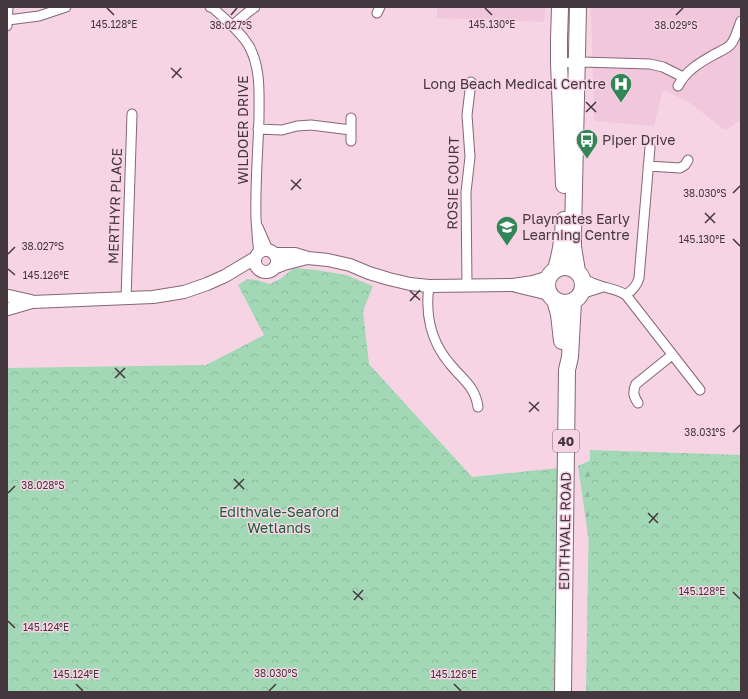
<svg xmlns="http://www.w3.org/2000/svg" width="748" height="699" font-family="'Golos Text',sans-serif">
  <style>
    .built { fill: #f1c7db }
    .forest { fill: url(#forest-firs) }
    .park { fill: url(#park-crowns) }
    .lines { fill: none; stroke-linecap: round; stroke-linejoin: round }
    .street-casing { stroke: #856675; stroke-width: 11 }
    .secondary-casing { stroke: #856675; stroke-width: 14 }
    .highway-casing { stroke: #856675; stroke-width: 18 }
    .street { stroke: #fff; stroke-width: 9 }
    .secondary { stroke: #fff; stroke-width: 12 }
    .highway { stroke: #fff; stroke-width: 16 }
    .ticks { fill: none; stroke: #45373e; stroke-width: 1.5 }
    .labels { text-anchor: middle; stroke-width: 3; stroke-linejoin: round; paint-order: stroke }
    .shield { fill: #f7d4e4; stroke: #7a6670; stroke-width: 1 }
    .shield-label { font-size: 13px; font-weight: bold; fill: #45373e }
    .poi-label { font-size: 14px; fill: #45373e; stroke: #f7d4e4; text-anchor: start }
    .street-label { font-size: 14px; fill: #45373e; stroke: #f7d4e4 }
    .park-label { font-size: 14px; fill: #1b5e3b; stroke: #f7d4e4 }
    .ticks-label { font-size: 10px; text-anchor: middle; fill: #45373e; stroke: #f7d4e4; stroke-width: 3; stroke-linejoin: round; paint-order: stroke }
  </style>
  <defs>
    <pattern id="forest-firs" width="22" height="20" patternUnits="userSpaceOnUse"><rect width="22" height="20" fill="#a2d8b5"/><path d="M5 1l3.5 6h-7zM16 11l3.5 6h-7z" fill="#8dba9d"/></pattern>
    <pattern id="park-crowns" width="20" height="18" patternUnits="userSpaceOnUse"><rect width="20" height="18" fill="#a2d8b5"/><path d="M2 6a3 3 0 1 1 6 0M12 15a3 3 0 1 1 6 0" fill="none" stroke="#8dba9d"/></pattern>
  </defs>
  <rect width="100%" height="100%" fill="#f7d4e4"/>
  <!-- built -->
  <path class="built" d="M 437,7 L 545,7 L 545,15 L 544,22 L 437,18 Z
    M 591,7 L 741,7 L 741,120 L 725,130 L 687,101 L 663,90 L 654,126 L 594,121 Z"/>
  <!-- forest -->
  <path class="forest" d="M 593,459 L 597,562 L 588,535 L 578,466 Z"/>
  <!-- park -->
  <path class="park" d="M 294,268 L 317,270 L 346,275 L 373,286 L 363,311 L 369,364 L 472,477 L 559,468 L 554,692 L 7,692 L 7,368 L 206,365 L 264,335 L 238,285 L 247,279 L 257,280 L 270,284 L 280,279 Z
    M 590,450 L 741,455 L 741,692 L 586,692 Z"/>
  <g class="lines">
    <!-- street casing -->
    <g class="street-casing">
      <path id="street" d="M 210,7 L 213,8 C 226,20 240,31 249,46 C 261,68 259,93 259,118 C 258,151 255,185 256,219 C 257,230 257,241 259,252
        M 377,13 L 380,7
        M 8,20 L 39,16 L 66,7
        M 233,25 L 247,13 L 255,7
        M 7,26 L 8,7
        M 559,63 L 582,62 L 650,64 L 663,67 L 683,77
        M 678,86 C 686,70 701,62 715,54 C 721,51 728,48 731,44 C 736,38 738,28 741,21
        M 258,129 L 282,130 L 297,126 L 311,125 L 351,130
        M 351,141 L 351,118
        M 648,166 L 680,168 L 685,165 L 688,160
        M 258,227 L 268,250
        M 582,278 C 589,282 596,285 604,287 C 612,289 618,290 626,295 L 700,390
        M 467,285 L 466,192 L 470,157 L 467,115 L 471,82
        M 429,286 C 425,314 431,342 450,364 C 462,379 475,386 478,407
        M 581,294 L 603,287
        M 626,295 C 632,290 637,286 639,278 L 650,147
        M 126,299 L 132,114
        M 638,403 C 634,397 632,392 636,384 L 672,355"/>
    </g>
    <!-- secondary casing -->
    <g class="secondary-casing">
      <path id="secondary" d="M255 261a11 11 0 1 1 22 0a11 11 0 1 1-22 0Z
        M 274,254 L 295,254 L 308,258 L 328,260 L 350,265 L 369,273 L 389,279 L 410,284 L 429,286 L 513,285 L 533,282 L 549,277
        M 274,268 L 284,264 L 307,258
        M 516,286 L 549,294
        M 9,296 L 31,301
        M 8,309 L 32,302 L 153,297 L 184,292 L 207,284 L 225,276 L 255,258"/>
    </g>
    <!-- highway casing -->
    <g class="highway-casing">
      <path id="highway" d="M 560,7 L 559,39 L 559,63 L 564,185
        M547 285a18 18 0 1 1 36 0a18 18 0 1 1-36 0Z
        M 556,269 C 561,253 563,237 564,220
        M 577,271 L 573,247 L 573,233 L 578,7
        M 555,300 L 559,314 L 562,341
        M 563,692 L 567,370 L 570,357 L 573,301"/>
    </g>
    <!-- street -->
    <use href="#street" class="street"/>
    <!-- secondary -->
    <use href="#secondary" class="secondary"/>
    <!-- highway -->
    <use href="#highway" class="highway"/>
  </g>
  <!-- ticks -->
  <path class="ticks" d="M 107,8 L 114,15M 485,8 L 492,15M 231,15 L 237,8M 676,15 L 683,8M 171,68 L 182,78M 172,78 L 181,68M 586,102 L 596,112M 586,112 L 596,102M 291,180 L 301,189M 291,190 L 301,179M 733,193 L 740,186M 705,213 L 715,223M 705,223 L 715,213M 733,239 L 740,246M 8,254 L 15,247M 8,269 L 15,275M 410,291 L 420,300M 410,301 L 420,290M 115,368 L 125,378M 115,378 L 125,368M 529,402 L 539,411M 529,412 L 539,402M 733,432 L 740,425M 234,479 L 244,489M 234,489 L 244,479M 8,493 L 15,486M 648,513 L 658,523M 649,523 L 658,513M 353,591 L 363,600M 733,592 L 740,599M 354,600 L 363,590M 8,621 L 15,628M 76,684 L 83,691M 454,684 L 461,691M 269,691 L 276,684"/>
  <!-- icons -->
  <defs>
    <g id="hospital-pin" transform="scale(1.15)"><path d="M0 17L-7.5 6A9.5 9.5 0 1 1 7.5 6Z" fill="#328557" stroke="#f7d4e4"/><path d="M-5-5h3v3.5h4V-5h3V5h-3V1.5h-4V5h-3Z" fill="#fff"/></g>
    <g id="bus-pin" transform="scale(1.15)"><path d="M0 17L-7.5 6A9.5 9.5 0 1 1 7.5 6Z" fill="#328557" stroke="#f7d4e4"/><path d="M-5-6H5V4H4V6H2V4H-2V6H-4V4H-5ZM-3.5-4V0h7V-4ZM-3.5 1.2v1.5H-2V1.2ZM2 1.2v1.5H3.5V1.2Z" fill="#fff"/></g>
    <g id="school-pin" transform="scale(1.15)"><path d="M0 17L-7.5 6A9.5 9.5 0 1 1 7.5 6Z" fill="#328557" stroke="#f7d4e4"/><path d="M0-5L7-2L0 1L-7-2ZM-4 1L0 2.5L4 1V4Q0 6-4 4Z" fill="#fff"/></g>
  </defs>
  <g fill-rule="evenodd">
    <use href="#hospital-pin" x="621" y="84"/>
    <use href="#bus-pin" x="587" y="140"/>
    <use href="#school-pin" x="507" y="227"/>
  </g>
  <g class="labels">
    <!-- shield labels -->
    <rect class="shield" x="553" y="430" width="26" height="22" rx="3"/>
    <g class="shield-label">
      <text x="566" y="446">40</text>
    </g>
    <!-- poi labels -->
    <g class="poi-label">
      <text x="606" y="89" text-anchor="end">Long Beach Medical Centre</text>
      <text x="602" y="145">Piper Drive</text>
      <text x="522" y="224">Playmates Early<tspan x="522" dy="16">Learning Centre</tspan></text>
    </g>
    <!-- street labels -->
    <g class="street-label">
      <text transform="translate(243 130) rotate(-90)" y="5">WILDOER DRIVE</text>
      <text transform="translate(453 183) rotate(-89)" y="5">ROSIE COURT</text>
      <text transform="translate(115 206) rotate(-88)" y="5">MERTHYR PLACE</text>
      <text transform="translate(565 531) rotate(-89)" y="5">EDITHVALE ROAD</text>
    </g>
    <!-- park labels -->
    <g class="park-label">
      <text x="279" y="517">Edithvale-Seaford<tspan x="279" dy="16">Wetlands</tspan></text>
    </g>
  </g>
  <g class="ticks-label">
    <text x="114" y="28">145.128°E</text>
    <text x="492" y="28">145.130°E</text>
    <text x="231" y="29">38.027°S</text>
    <text x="676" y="29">38.029°S</text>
    <text x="705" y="197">38.030°S</text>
    <text x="702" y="243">145.130°E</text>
    <text x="43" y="250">38.027°S</text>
    <text x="46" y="279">145.126°E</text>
    <text x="705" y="436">38.031°S</text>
    <text x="43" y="489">38.028°S</text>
    <text x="702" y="595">145.128°E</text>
    <text x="46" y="631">145.124°E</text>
    <text x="276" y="677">38.030°S</text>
    <text x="76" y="678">145.124°E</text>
    <text x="454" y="678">145.126°E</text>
  </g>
  <!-- border -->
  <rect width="748" height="699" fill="none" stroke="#45373e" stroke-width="16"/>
</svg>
